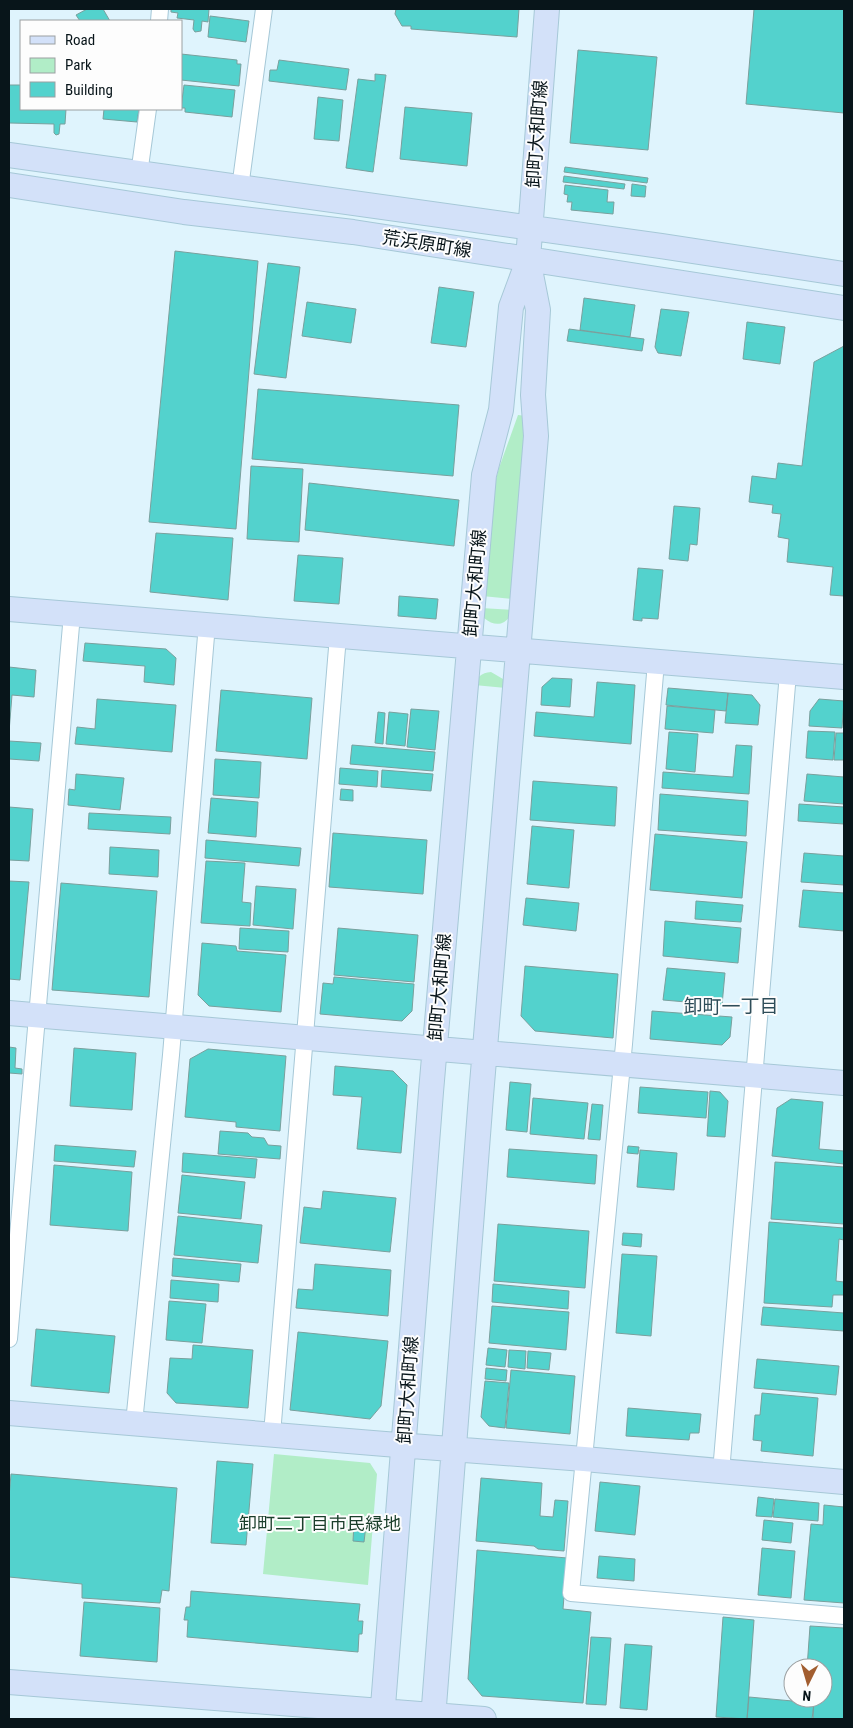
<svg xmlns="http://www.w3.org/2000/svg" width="853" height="1728" font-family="'Roboto Condensed','Noto Sans JP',sans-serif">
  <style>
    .green { fill: #b1edc7 }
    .building { fill: #53d2cd; stroke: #79a09d }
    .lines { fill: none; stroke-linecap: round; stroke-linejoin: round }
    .street-casing { stroke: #a6c8d7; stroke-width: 18 }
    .secondary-casing { stroke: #a6c8d7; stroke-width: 26 }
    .street { stroke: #fff; stroke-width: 16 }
    .secondary { stroke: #d3e1f9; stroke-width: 24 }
    .labels { text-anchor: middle; stroke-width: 4; stroke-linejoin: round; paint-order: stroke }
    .street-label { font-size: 18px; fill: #08151a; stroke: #fdfdfd }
    .park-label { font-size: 18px; fill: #1a3e2a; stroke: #fdfdfd }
    .neighbourhood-label { font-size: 19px; fill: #2e4d59; stroke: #fdfdfd }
  </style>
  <rect width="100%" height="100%" fill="#dff4fd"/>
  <!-- green -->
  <path class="green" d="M 518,415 L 526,416 L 514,599 L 482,596 L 491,498 L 499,468 Z
    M 481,608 L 513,610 C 507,625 496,628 484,618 Z
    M 491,672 L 503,679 L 506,688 L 474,685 C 477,677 481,673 491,672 Z
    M 274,1454 L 370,1463 L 377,1474 L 368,1585 L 263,1574 Z"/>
  <!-- building -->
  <path class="building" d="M 87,9 L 103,9 L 110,21 L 80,21 L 76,15 Z
    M 171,9 L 209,9 L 208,22 L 202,21 L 201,31 L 195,32 L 193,29 L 194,20 L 177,18 L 178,13 L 171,12 Z
    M 396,9 L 519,9 L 517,37 L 411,29 L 411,26 L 402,26 L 395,14 Z
    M 754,9 L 844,9 L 844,113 L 746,104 Z
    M 210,16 L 249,21 L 246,42 L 208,37 Z
    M 578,50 L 657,57 L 648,150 L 570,143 Z
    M 181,54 L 237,60 L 237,64 L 241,64 L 239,86 L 181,80 Z
    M 279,60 L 349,69 L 346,90 L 269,81 L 270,70 L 277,70 Z
    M 375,74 L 386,75 L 373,172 L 346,168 L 358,79 L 375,81 Z
    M 9,85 L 21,85 L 21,109 L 66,109 L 65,124 L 60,124 L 59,134 L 56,135 L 54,133 L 54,124 L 9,123 Z
    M 184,85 L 235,90 L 232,117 L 185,112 L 185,108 L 181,108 Z
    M 318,97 L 343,100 L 339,141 L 314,139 Z
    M 405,107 L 472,113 L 467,166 L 400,159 Z
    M 104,109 L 139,109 L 137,122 L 103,119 Z
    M 565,167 L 648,178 L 647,183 L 564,172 Z
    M 564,176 L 625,184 L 624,189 L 563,182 Z
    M 632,184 L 646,186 L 645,197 L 631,196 Z
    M 565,185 L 608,190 L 607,202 L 614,202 L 613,214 L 571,210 L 572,202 L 567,202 L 568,195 L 564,194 Z
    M 175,251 L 258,261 L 236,529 L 149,522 Z
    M 268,263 L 300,267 L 286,378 L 254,374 Z
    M 439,287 L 474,292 L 466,347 L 431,343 Z
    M 584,298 L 635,305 L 630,337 L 580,330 Z
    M 307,302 L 356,309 L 351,343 L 302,336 Z
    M 661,309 L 689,312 L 681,356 L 658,353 L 655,347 Z
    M 747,322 L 785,327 L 780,364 L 743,359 Z
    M 569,329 L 644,339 L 642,351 L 567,341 Z
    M 844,346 L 844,596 L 830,595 L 833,567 L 787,562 L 789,539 L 778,537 L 781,514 L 772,513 L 773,505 L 749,502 L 752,476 L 776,479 L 778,463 L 802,466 L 814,362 Z
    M 258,389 L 459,405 L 453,476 L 252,459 Z
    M 251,466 L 303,469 L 299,542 L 247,539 Z
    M 309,483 L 459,500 L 454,546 L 305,530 Z
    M 674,506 L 700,508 L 697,545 L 690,544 L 688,561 L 669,559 Z
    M 156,533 L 233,538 L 228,600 L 150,592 Z
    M 298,555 L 343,558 L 339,604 L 294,601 Z
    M 638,568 L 663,570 L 658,619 L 642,618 L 642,621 L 633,620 Z
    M 399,596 L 438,599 L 436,619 L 398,616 Z
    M 85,643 L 166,649 L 176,658 L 174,685 L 144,682 L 145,666 L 83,661 Z
    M 9,667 L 36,670 L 34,697 L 12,695 L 9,732 Z
    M 552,678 L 572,679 L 570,707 L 541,705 L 542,687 Z
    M 597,682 L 635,685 L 631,744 L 534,736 L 536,712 L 594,717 Z
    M 668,688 L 728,693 L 726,711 L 666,705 Z
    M 221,690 L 312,698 L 307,759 L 216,751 Z
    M 728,693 L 752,695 L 760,705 L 758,725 L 725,723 Z
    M 97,699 L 176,705 L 172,752 L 75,744 L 77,727 L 95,729 Z
    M 819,699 L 844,701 L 842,728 L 809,726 L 810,711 Z
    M 667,706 L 715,710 L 713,733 L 665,729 Z
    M 411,709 L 439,711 L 435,750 L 407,747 Z
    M 378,712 L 385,713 L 383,744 L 375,743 Z
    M 389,712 L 408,714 L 405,746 L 386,744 Z
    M 808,731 L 835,732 L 833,760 L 806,758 Z
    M 669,732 L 698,734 L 695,772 L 666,769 Z
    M 836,733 L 844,733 L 844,760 L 834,760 Z
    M 9,741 L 41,743 L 39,761 L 9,759 Z
    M 352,745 L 435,752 L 433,771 L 350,764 Z
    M 736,745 L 752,746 L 749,794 L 662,788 L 663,772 L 733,777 Z
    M 215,759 L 261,762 L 259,798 L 213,795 Z
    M 340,768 L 378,771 L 377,787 L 339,784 Z
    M 382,770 L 433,774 L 431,791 L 381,787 Z
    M 76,774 L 124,778 L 120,810 L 68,805 L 69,789 L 75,790 Z
    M 807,774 L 844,777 L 844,804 L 804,801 Z
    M 533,781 L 617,787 L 615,826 L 530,820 Z
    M 341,789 L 353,790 L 353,801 L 340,800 Z
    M 660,794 L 748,801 L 746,836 L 658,830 Z
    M 211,798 L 258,802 L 256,837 L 208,833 Z
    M 799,804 L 844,807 L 844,824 L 798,821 Z
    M 9,807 L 33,809 L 29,861 L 9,860 Z
    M 89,813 L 171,817 L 170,834 L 88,829 Z
    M 532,826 L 574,830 L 569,888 L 527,884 Z
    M 333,833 L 427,840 L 423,894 L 329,887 Z
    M 655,834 L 747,842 L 742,898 L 650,890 Z
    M 206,840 L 301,848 L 299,866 L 205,858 Z
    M 110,847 L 159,850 L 158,877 L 109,874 Z
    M 804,853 L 844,856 L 844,885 L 801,882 Z
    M 206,861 L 245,863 L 242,902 L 251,903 L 250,926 L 201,923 Z
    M 9,881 L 29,882 L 20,980 L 9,979 Z
    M 61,883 L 157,891 L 149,997 L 52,990 Z
    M 256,886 L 296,889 L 293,929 L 253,925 Z
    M 803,890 L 844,893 L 844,931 L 799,927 Z
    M 526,898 L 579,903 L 576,931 L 523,925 Z
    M 696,901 L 743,905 L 741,922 L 695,919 Z
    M 665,921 L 741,928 L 738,963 L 663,956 Z
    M 240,928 L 289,931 L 288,952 L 239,949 Z
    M 338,928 L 418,935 L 414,982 L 334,975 Z
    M 202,943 L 236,946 L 237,951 L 286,955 L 281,1012 L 209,1006 L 198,995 Z
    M 525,966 L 618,974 L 613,1038 L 535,1031 L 521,1016 Z
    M 667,968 L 725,973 L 722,1005 L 663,1000 Z
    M 334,977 L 414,984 L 412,1011 L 402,1021 L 320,1014 L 323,983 L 333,984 Z
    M 652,1011 L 732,1017 L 730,1037 L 722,1045 L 650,1039 Z
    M 9,1047 L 16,1048 L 15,1068 L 22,1069 L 22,1074 L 9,1073 Z
    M 74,1048 L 136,1053 L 132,1110 L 70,1106 Z
    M 208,1049 L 286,1056 L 280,1131 L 236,1127 L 236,1122 L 185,1117 L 190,1059 Z
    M 335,1066 L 393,1071 L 407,1085 L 401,1153 L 357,1149 L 362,1097 L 333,1095 Z
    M 510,1082 L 531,1084 L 527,1132 L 506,1130 Z
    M 640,1087 L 708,1092 L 706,1118 L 638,1113 Z
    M 710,1091 L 720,1092 L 728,1101 L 725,1137 L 707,1136 Z
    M 533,1098 L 588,1103 L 584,1139 L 530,1134 Z
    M 791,1099 L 823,1102 L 819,1149 L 844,1151 L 844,1164 L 772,1156 L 777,1108 Z
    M 592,1104 L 603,1105 L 600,1140 L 588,1139 Z
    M 220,1131 L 248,1133 L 252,1137 L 264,1138 L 268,1145 L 281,1146 L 280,1159 L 218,1154 Z
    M 55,1145 L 136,1151 L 134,1167 L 54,1161 Z
    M 628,1146 L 639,1147 L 638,1154 L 627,1153 Z
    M 509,1149 L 597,1155 L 595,1184 L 507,1177 Z
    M 640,1150 L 677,1153 L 674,1190 L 637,1187 Z
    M 183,1153 L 257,1159 L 255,1178 L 182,1172 Z
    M 775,1162 L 844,1167 L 844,1224 L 771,1219 Z
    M 54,1165 L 132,1172 L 128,1231 L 50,1225 Z
    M 182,1175 L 245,1182 L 241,1219 L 178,1213 Z
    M 323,1191 L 396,1198 L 390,1252 L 300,1243 L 304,1207 L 321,1209 Z
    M 178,1216 L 262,1225 L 258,1263 L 174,1255 Z
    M 769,1222 L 844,1228 L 844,1240 L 839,1239 L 836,1281 L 844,1282 L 844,1295 L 833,1295 L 832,1307 L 764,1303 Z
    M 498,1224 L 589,1231 L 585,1288 L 494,1281 Z
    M 623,1233 L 642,1234 L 641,1247 L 622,1245 Z
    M 622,1254 L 657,1256 L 651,1336 L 616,1333 Z
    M 173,1258 L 241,1264 L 239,1282 L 172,1276 Z
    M 315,1264 L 391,1270 L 388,1316 L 296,1308 L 298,1289 L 313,1290 Z
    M 171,1280 L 219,1284 L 218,1302 L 170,1298 Z
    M 493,1284 L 569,1291 L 568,1309 L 492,1302 Z
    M 169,1301 L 206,1304 L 202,1343 L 166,1340 Z
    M 492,1306 L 569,1312 L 566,1350 L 489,1343 Z
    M 763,1307 L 844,1313 L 844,1331 L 761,1325 Z
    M 36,1329 L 115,1336 L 109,1393 L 31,1386 Z
    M 298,1332 L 388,1341 L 381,1406 L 370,1419 L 290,1410 Z
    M 193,1345 L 253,1350 L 248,1408 L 176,1403 L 167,1393 L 170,1358 L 192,1359 Z
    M 488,1348 L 507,1350 L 505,1367 L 486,1365 Z
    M 509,1350 L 526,1351 L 525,1369 L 508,1367 Z
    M 528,1351 L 551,1353 L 549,1370 L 527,1368 Z
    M 757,1359 L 839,1366 L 836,1395 L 754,1388 Z
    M 486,1368 L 507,1370 L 506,1381 L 485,1379 Z
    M 511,1370 L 575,1376 L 570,1434 L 506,1428 Z
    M 485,1381 L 509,1383 L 505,1428 L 489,1426 L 481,1417 Z
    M 762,1393 L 818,1398 L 813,1456 L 761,1451 L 762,1441 L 753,1440 L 755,1415 L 760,1415 Z
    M 628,1408 L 701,1414 L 699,1433 L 690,1433 L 689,1440 L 626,1436 Z
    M 217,1461 L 253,1464 L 246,1545 L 211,1543 Z
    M 11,1474 L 177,1488 L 169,1591 L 162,1590 L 160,1603 L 82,1598 L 82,1584 L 9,1577 L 9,1497 Z
    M 481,1478 L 542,1483 L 540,1516 L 553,1517 L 555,1500 L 568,1501 L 564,1551 L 538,1549 L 534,1546 L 476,1541 Z
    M 600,1482 L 640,1486 L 635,1535 L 595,1531 Z
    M 758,1497 L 774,1499 L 772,1517 L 756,1516 Z
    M 775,1499 L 819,1503 L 818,1521 L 773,1517 Z
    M 824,1505 L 844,1507 L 844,1603 L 804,1600 L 811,1524 L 823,1525 Z
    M 764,1520 L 793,1523 L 791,1543 L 762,1540 Z
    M 354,1524 L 366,1525 L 364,1542 L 353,1541 Z
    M 762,1548 L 795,1551 L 791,1598 L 758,1595 Z
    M 477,1550 L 567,1558 L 563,1609 L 591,1612 L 583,1703 L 482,1696 L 468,1679 Z
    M 599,1556 L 635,1559 L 634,1581 L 597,1578 Z
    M 191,1591 L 360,1604 L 358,1621 L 363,1621 L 362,1634 L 359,1634 L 358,1652 L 187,1637 L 188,1620 L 184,1620 L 186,1607 L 190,1607 Z
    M 84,1602 L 160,1608 L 157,1662 L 80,1656 Z
    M 723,1617 L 754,1620 L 747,1719 L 716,1717 Z
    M 810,1626 L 844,1628 L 844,1719 L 813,1719 L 814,1698 L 823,1698 L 823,1668 L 807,1668 Z
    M 591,1637 L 611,1638 L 606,1705 L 586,1704 Z
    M 625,1644 L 652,1646 L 647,1710 L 620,1708 Z
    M 749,1697 L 814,1703 L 812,1719 L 747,1719 Z"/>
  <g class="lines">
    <!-- street casing -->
    <g class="street-casing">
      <path id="street" d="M 159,21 L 160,9
        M 139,174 L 148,109
        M 240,188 L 264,9
        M 656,662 L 624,1044 L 571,1593 L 844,1616
        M 9,1339 L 72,614
        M 134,1423 L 171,1055 L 207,624
        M 272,1434 L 338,636
        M 721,1472 L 788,673"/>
    </g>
    <!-- secondary casing -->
    <g class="secondary-casing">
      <path id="secondary" d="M 9,155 L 661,246 L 844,274
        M 9,185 L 184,212 L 353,232 L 844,308
        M 9,609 L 844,677
        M 9,1013 L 844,1083
        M 9,1413 L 385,1444 L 584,1459 L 844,1482
        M 9,1682 L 484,1719
        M 382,1719 L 431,1092 L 484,475 L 501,410 L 511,307 L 528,261
        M 433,1719 L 481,1096 L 536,436 L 533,395 L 538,310 L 528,259 L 547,9"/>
    </g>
    <!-- street -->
    <use href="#street" class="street"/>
    <!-- secondary -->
    <use href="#secondary" class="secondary"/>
  </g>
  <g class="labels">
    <!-- street labels -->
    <g class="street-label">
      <text transform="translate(537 134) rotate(-86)" y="6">卸町大和町線</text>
      <text transform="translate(427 244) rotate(9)" y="6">荒浜原町線</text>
      <text transform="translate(475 583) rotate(-85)" y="6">卸町大和町線</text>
      <text transform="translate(440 987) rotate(-85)" y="6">卸町大和町線</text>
      <text transform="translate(408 1390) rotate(-86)" y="6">卸町大和町線</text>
    </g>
    <!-- park labels -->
    <g class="park-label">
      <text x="320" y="1530">卸町二丁目市民緑地</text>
    </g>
    <!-- neighbourhood labels -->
    <g class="neighbourhood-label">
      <text x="731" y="1013">卸町一丁目</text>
    </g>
  </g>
  <!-- border -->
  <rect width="853" height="1728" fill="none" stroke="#08151a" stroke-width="20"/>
  <!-- legend -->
  <rect x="20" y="20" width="162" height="90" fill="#fdfdfd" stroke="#9ba0a2"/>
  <rect x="30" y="36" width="25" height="8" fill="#d3e1f9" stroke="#9ba0a2"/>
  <text x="65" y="45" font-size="15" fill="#08151a">Road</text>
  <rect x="30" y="58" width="25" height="15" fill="#b1edc7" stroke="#9ba0a2"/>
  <text x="65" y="70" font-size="15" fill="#08151a">Park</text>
  <rect x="30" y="82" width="25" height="15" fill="#53d2cd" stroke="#9ba0a2"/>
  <text x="65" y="95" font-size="15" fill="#08151a">Building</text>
  <!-- north arrow -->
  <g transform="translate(808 1683) rotate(185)"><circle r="24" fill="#fdfdfd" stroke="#9ba0a2"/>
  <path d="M0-4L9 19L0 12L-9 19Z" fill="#a25e30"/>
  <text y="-8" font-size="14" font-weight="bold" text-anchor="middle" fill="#08151a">N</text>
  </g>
</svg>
